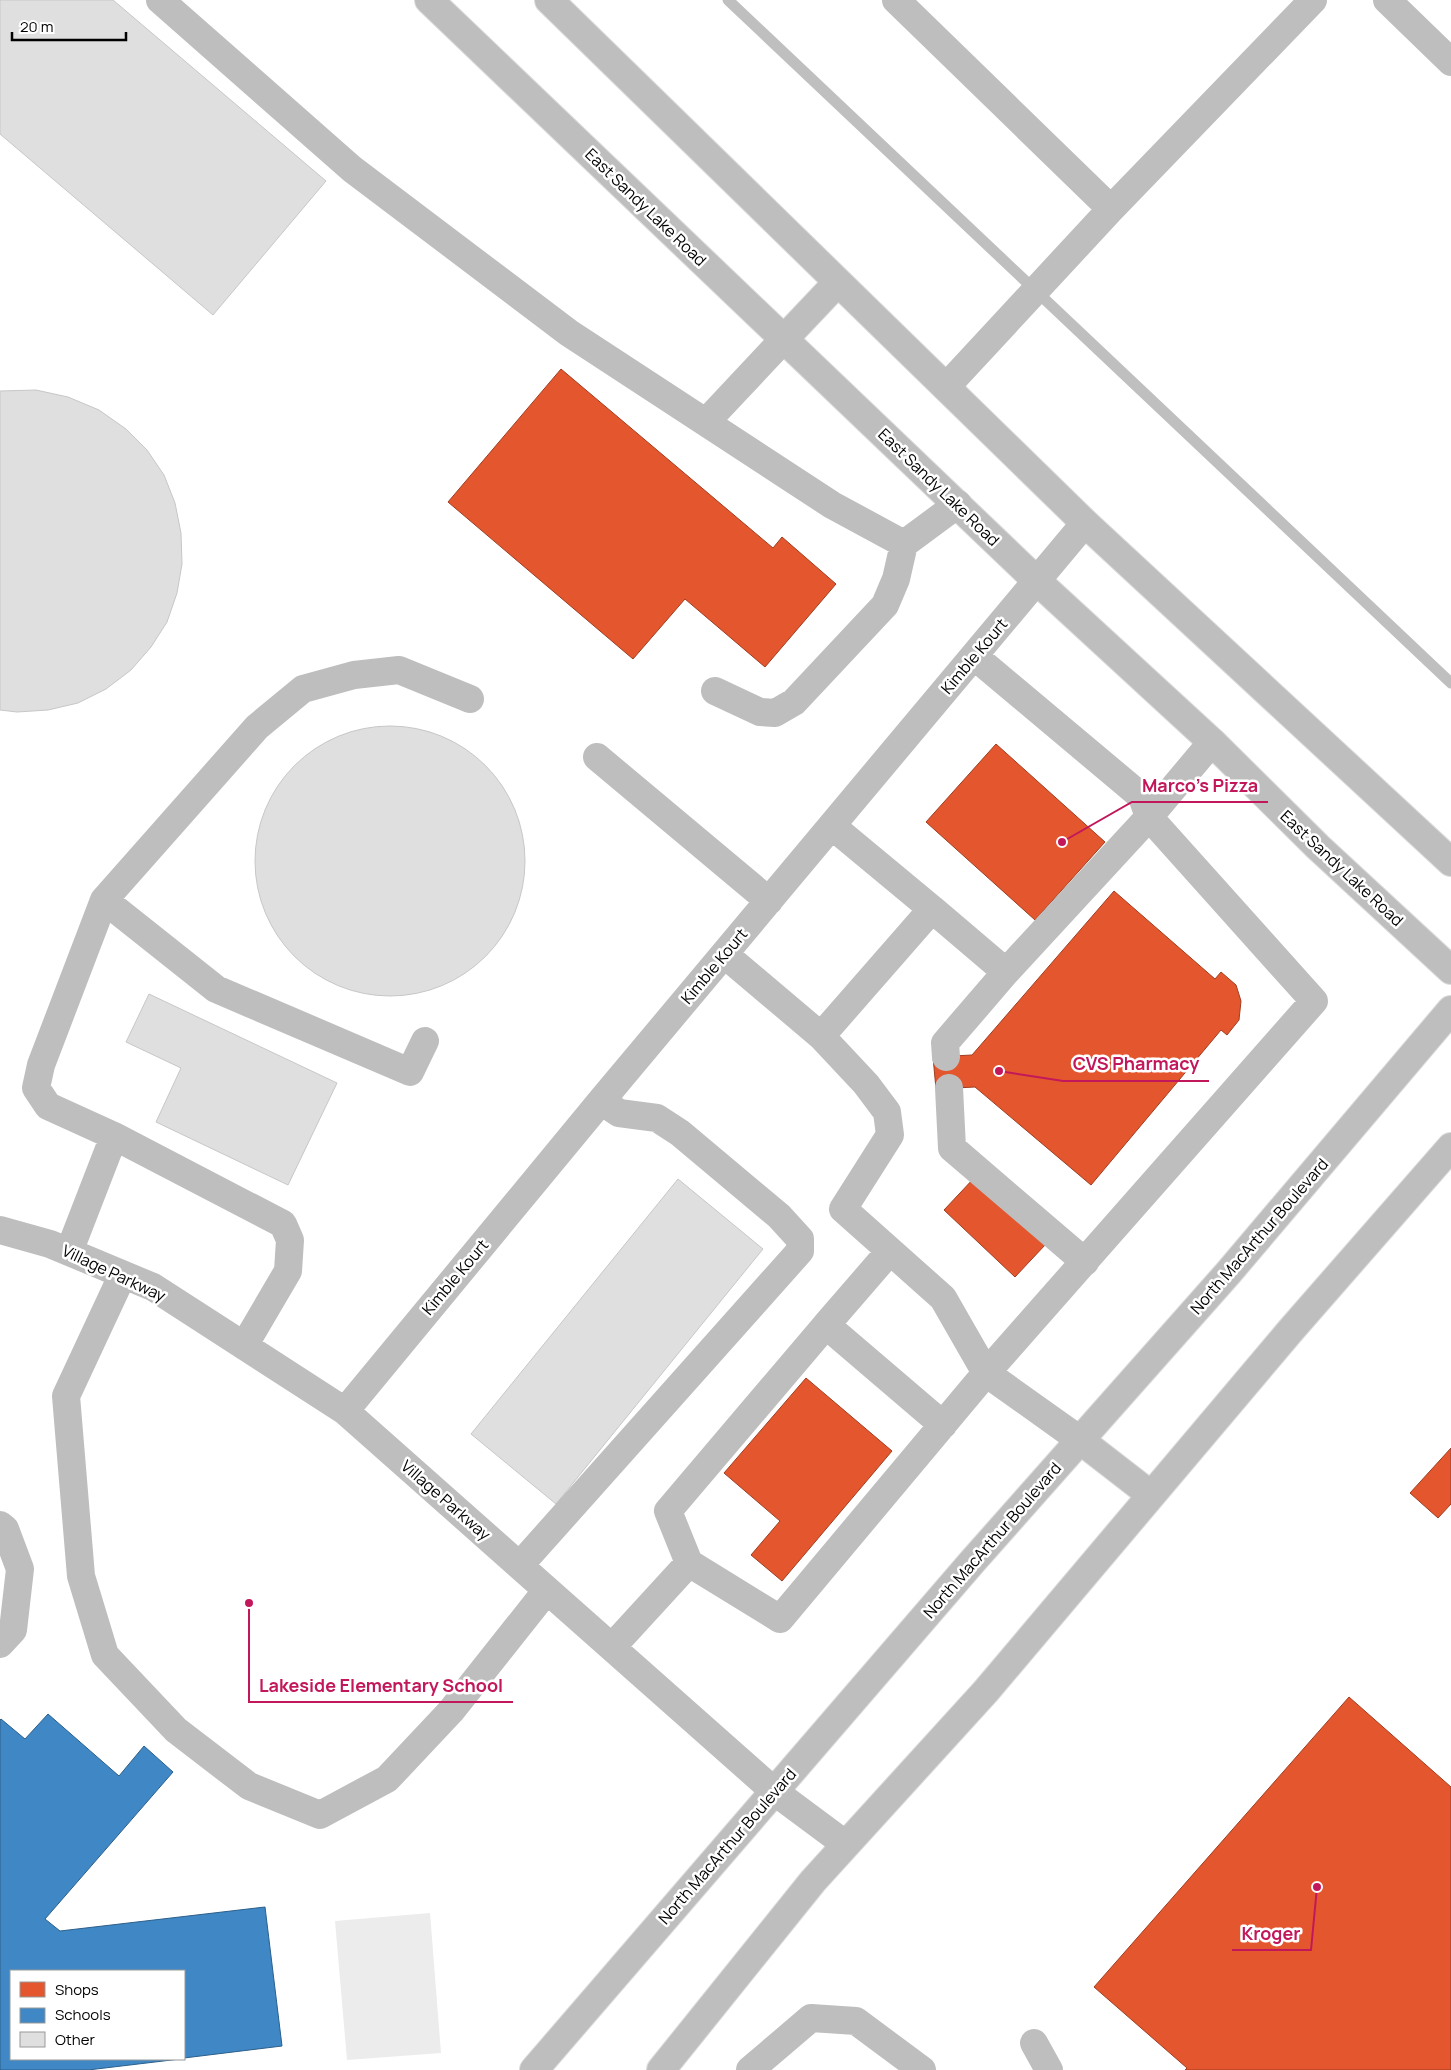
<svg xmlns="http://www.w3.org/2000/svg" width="1451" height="2070" font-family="Manrope,sans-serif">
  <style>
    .green { fill: #ececec }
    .shops { fill: #e4572e; stroke: #a03d20 }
    .schools { fill: #3f88c5; stroke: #2c5f8a }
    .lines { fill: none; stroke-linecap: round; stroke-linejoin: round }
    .stream { stroke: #bfbfbf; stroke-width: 11 }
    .building { fill: #dfdfdf; stroke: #c7c7c7 }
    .major-casing { stroke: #dbdbdb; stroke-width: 30 }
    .minor { stroke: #bebebe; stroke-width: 28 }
    .major { stroke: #bebebe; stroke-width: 28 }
    .labels { text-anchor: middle; stroke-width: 5; stroke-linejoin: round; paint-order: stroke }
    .street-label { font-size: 16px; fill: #000; stroke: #fff }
    .leader { fill: none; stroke: #c2185b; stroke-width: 2 }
    .callout-dot { fill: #c2185b; stroke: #fff; stroke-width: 2 }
    .callout-label { font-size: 18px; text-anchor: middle; font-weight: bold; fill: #c2185b; stroke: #fff; stroke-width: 5; stroke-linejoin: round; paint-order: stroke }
  </style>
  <rect width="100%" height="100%" fill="#fff"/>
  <!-- green -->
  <path class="green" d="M 430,1913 L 441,2053 L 347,2060 L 335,1921 Z"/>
  <!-- shops -->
  <path class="shops" d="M 561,369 L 773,548 L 782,537 L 836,584 L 765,667 L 685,599 L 633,659 L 448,502 Z
    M 996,744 L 1105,842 L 1035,920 L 926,822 Z
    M 1114,891 L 1215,979 L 1221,972 L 1236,985 L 1241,1001 L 1239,1020 L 1227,1035 L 1221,1030 L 1091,1185 L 975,1087 L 936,1089 L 933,1057 L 972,1055 Z
    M 975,1177 L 1046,1244 L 1015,1277 L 944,1210 Z
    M 806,1378 L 892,1451 L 782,1581 L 751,1555 L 780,1521 L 724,1473 Z
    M 1451,1448 L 1451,1504 L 1438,1518 L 1410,1493 Z
    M 1349,1697 L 1451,1787 L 1451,2070 L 1185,2070 L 1187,2068 L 1094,1987 Z"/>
  <!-- schools -->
  <path class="schools" d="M 48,1714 L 119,1776 L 144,1746 L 173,1772 L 45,1919 L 60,1931 L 265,1907 L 282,2046 L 184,2058 L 184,1971 L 11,1971 L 11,2059 L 180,2059 L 88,2070 L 0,2070 L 0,1720 L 1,1719 L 25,1739 Z"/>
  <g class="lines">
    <!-- stream -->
    <path class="stream" d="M 728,0 L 1451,683"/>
  </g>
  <!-- building -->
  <path class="building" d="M 0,0 L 113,0 L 326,181 L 213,315 L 0,134 Z
    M 36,390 L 68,397 L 99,410 L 126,429 L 147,450 L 164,475 L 175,503 L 181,533 L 182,564 L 177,593 L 167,622 L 151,647 L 131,670 L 106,689 L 78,703 L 48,710 L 17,712 L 0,710 L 0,391 Z
    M255 861a135 135 0 1 1 270 0a135 135 0 1 1-270 0Z
    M 149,994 L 337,1083 L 288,1185 L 156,1122 L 181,1068 L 126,1042 Z
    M 678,1179 L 763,1249 L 556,1504 L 471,1434 Z"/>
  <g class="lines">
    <!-- major casing -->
    <g class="major-casing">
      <path id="major" d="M 429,0 L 1037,581 L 1212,742 L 1318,847 L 1451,970
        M 549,0 L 1085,523 L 1451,862
        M 784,339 L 838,282
        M 1080,1440 L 1151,1495
        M 534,2070 L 972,1562 L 1229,1272 L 1451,1010
        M 661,2070 L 813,1881 L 986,1691 L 1291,1330 L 1451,1147"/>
    </g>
    <!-- minor -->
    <path class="minor" d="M 160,0 L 352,169 L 569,333 L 832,505 L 904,544 L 958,504
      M 896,0 L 1111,209 L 946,387
      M 1387,0 L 1451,62
      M 1111,209 L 1313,0
      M 706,422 L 784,339
      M 715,691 L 760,712 L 775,713 L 794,702 L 885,605 L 896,579 L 904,544
      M 597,757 L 769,901
      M 104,900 L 216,989 L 410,1072 L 425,1041
      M 932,909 L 1006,972
      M 724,954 L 821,1036 L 866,1084 L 887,1112 L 890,1135 L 843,1209 L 943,1298 L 986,1373 L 1314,1001 L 1149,817 L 1212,742
      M 821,1036 L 932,909 L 832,826
      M 946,1057 L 945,1043 L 1006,972 L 1149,817 L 1142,797 L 974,656
      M 949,1088 L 952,1148 L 1085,1262
      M 114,1136 L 48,1106 L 36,1088 L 41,1065 L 104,900 L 257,727 L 303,689 L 354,675 L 399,670 L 470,699
      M 0,1230 L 50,1244 L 153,1287 L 345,1411 L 775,1792 L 845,1844
      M 69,1252 L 114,1136 L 283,1224 L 290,1240 L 288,1271 L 244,1346
      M 122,1276 L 66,1396 L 81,1576 L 105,1655 L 176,1730 L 249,1786 L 320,1815 L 387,1779 L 451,1711 L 547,1590
      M 826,1325 L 890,1251
      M 345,1411 L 601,1101 L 1085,523
      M 0,1525 L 5,1529 L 20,1569 L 13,1630 L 0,1644
      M 689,1563 L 668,1511 L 826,1325 L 943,1425
      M 520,1565 L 800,1251 L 800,1239 L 779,1216 L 680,1133 L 657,1118 L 619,1113 L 601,1101
      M 612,1647 L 689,1563 L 780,1619 L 986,1373 L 1080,1440
      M 1034,2043 L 1049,2070
      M 750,2070 L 811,2018 L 856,2021 L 922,2070"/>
    <!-- major -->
    <use href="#major" class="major"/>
  </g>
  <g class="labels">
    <!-- street labels -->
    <g class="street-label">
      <text transform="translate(646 207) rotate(44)" y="6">East Sandy Lake Road</text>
      <text transform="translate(939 487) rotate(44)" y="6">East Sandy Lake Road</text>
      <text transform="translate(974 656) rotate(-50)" y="6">Kimble Kourt</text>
      <text transform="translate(1342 868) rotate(43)" y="6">East Sandy Lake Road</text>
      <text transform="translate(714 966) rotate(-50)" y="6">Kimble Kourt</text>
      <text transform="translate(1259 1236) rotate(-49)" y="6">North MacArthur Boulevard</text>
      <text transform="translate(114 1273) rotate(25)" y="6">Village Parkway</text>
      <text transform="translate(455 1277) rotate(-50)" y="6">Kimble Kourt</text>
      <text transform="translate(446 1500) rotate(41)" y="6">Village Parkway</text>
      <text transform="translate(992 1540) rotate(-49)" y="6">North MacArthur Boulevard</text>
      <text transform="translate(727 1846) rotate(-49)" y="6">North MacArthur Boulevard</text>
    </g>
  </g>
  <!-- callouts -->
  <path class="leader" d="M1062 842L1132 802H1268M999 1071L1063 1081H1209M249 1603L249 1702H513M1317 1887L1311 1950H1232"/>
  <g class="callout-dot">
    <circle cx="1062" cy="842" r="5"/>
    <circle cx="999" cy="1071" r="5"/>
    <circle cx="249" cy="1603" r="5"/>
    <circle cx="1317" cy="1887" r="5"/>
  </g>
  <g class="callout-label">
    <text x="1200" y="792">Marco's Pizza</text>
    <text x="1136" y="1070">CVS Pharmacy</text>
    <text x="381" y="1692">Lakeside Elementary School</text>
    <text x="1271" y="1940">Kroger</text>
  </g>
  <!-- legend -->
  <rect x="10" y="1970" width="175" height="90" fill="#ffffff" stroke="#999999"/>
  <rect x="20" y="1982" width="25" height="15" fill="#e4572e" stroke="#999999"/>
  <text x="55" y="1995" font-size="15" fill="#000000">Shops</text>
  <rect x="20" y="2008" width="25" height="15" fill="#3f88c5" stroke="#999999"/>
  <text x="55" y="2020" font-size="15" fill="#000000">Schools</text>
  <rect x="20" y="2032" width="25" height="15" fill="#dfdfdf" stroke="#999999"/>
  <text x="55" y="2045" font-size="15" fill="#000000">Other</text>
  <!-- scale -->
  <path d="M12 32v8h114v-8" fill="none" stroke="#000000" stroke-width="2.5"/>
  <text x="20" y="32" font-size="15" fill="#000000" stroke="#ffffff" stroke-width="4" paint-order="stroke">20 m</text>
</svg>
